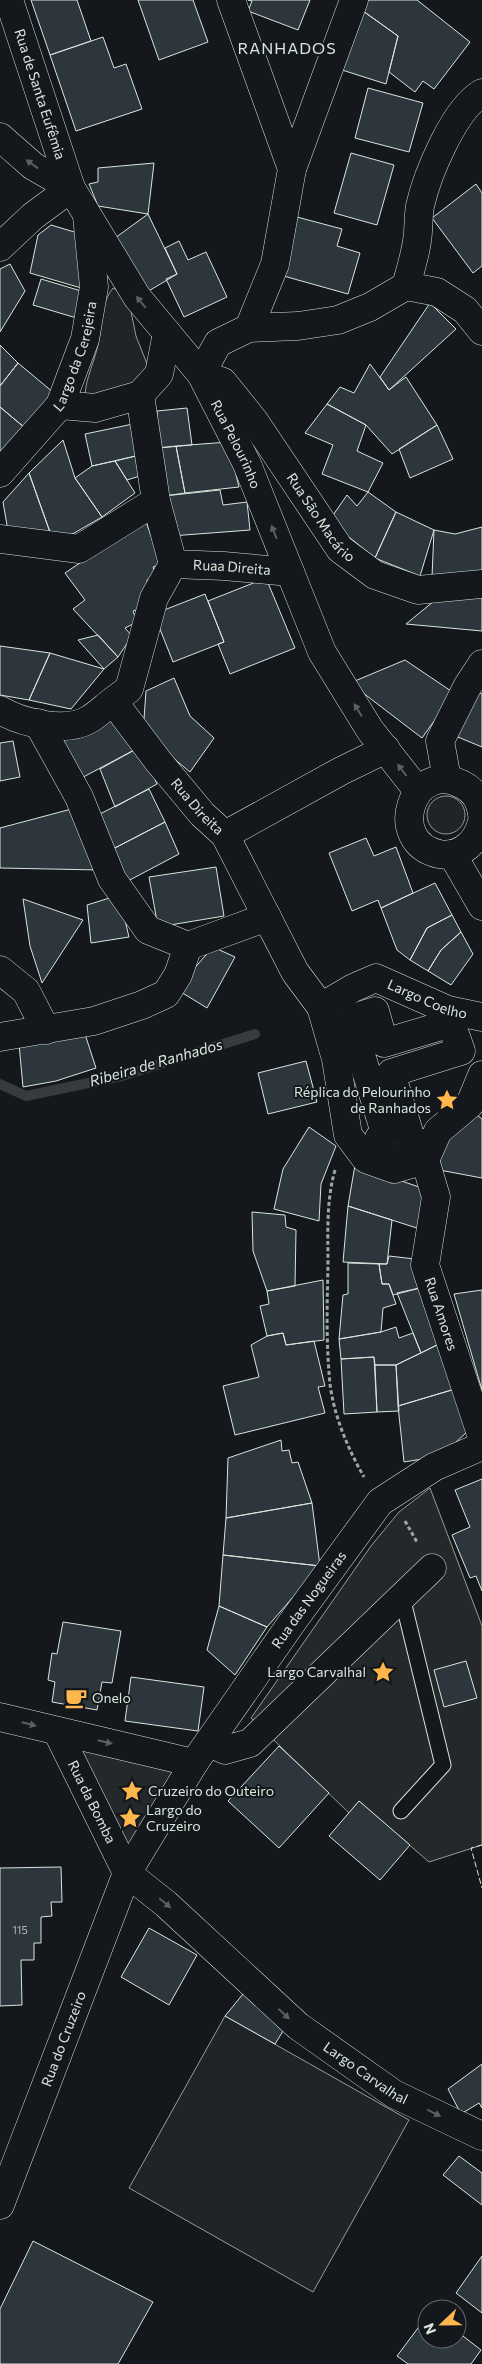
<svg xmlns="http://www.w3.org/2000/svg" width="482" height="2364" font-family="Commissioner,sans-serif">
  <style>
    .green { fill: #202428; stroke: #939e99 }
    .parking { fill: #24282b; stroke: #939e99 }
    .lines { fill: none; stroke-linecap: round; stroke-linejoin: round }
    .stream { stroke: #363b3e; stroke-width: 10 }
    .building { fill: #2c363c; stroke: #d8e6dc }
    .lane-casing { stroke: #d8e6dc; stroke-width: 17 }
    .street-casing { stroke: #d8e6dc; stroke-width: 29 }
    .secondary-casing { stroke: #d8e6dc; stroke-width: 29 }
    .path { stroke: #9da8a2; stroke-width: 3; stroke-dasharray: 4 2.5; stroke-linecap: butt }
    .lane { stroke: #14181c; stroke-width: 15 }
    .street { stroke: #14181c; stroke-width: 28 }
    .secondary { stroke: #14181c; stroke-width: 28 }
    .fence { stroke: #d8e6dc; stroke-width: 1; stroke-dasharray: 6 2.5; stroke-linecap: butt }
    .oneway { fill: #59605f }
    .labels { text-anchor: middle; stroke-width: 4; stroke-linejoin: round; paint-order: stroke }
    .number-label { font-size: 11px; fill: #adbab4 }
    .street-label { font-size: 14px; fill: #d8e6dc; stroke: #14181c }
    .poi-label { font-size: 14px; fill: #d8e6dc; stroke: #14181c; text-anchor: start }
    .water-label { font-size: 15px; font-style: italic; fill: #d8e6dc; stroke: #14181c }
    .quarter-label { font-size: 16px; letter-spacing: 1px; fill: #d8e6dc; stroke: #14181c }
  </style>
  <rect width="100%" height="100%" fill="#14181c"/>
  <!-- green -->
  <path class="green" d="M 113,288 L 128,297 L 136,336 L 151,374 L 110,398 L 85,397 C 85,378 96,359 99,340 C 103,320 100,305 113,288 Z
    M427 815a19 19 0 1 1 38 0a19 19 0 1 1-38 0Z
    M 225,2016 L 409,2120 L 313,2292 L 129,2188 Z"/>
  <!-- parking -->
  <path class="parking" d="M 430,1488 L 482,1626 L 482,1845 L 429,1862 L 359,1801 L 349,1813 L 251,1718 L 371,1546 L 399,1512 Z
    M 57,1731 L 194,1763 L 127,1873 Z"/>
  <g class="lines">
    <!-- stream -->
    <path class="stream" d="M 0,1084 L 26,1096 L 122,1076 L 255,1034"/>
  </g>
  <!-- building -->
  <path class="building" d="M 31,0 L 77,0 L 91,41 L 50,55 Z
    M 138,0 L 193,0 L 208,42 L 159,60 Z
    M 248,0 L 310,0 L 298,30 L 248,11 L 252,1 Z
    M 366,0 L 417,0 L 470,42 L 434,89 L 423,81 L 415,92 L 389,72 L 398,36 L 363,11 Z
    M 363,11 L 398,36 L 386,84 L 339,69 Z
    M 103,37 L 114,68 L 126,64 L 142,109 L 76,131 L 50,55 Z
    M 368,88 L 423,103 L 409,152 L 355,138 Z
    M 351,153 L 394,165 L 377,225 L 334,213 Z
    M 154,163 L 148,214 L 98,206 L 89,184 L 98,182 L 98,168 Z
    M 476,184 L 482,193 L 482,266 L 473,273 L 432,218 Z
    M 148,214 L 177,274 L 147,292 L 115,238 Z
    M 297,217 L 342,229 L 337,246 L 360,253 L 348,294 L 280,275 Z
    M 51,225 L 81,234 L 88,290 L 30,273 L 38,235 Z
    M 179,241 L 188,260 L 206,252 L 227,297 L 184,317 L 166,279 L 177,274 L 165,248 Z
    M 10,264 L 25,291 L 0,332 L 0,269 Z
    M 41,279 L 88,293 L 80,319 L 33,305 Z
    M 430,303 L 456,329 L 389,390 L 380,377 Z
    M 0,345 L 18,363 L 0,386 Z
    M 18,363 L 54,393 L 25,428 L 0,407 L 0,386 Z
    M 370,364 L 389,390 L 406,377 L 437,425 L 392,454 L 366,425 L 327,404 L 340,387 L 354,393 Z
    M 327,404 L 366,425 L 357,451 L 383,463 L 368,492 L 322,474 L 333,445 L 305,433 Z
    M 0,407 L 25,428 L 0,457 Z
    M 187,408 L 192,445 L 158,448 L 157,411 Z
    M 133,424 L 140,455 L 92,466 L 85,434 Z
    M 437,425 L 453,459 L 410,478 L 399,449 Z
    M 63,440 L 75,478 L 102,517 L 69,536 L 51,535 L 29,473 Z
    M 228,442 L 239,487 L 185,493 L 176,446 Z
    M 176,446 L 185,493 L 164,496 L 158,448 Z
    M 140,455 L 143,475 L 127,480 L 115,461 Z
    M 115,461 L 135,493 L 102,517 L 75,478 L 92,466 Z
    M 29,473 L 51,535 L 8,531 L 3,502 Z
    M 220,490 L 223,505 L 247,502 L 250,530 L 171,536 L 164,496 Z
    M 368,492 L 396,512 L 375,558 L 329,521 L 347,495 L 357,506 Z
    M 396,512 L 434,530 L 420,576 L 375,558 Z
    M 145,519 L 161,564 L 153,567 L 156,576 L 147,580 L 150,605 L 133,611 L 137,622 L 125,628 L 132,636 L 118,657 L 73,609 L 85,600 L 65,573 Z
    M 482,527 L 482,571 L 432,577 L 434,530 L 455,534 Z
    M 266,578 L 295,648 L 230,674 L 218,644 L 224,642 L 208,601 Z
    M 445,592 L 482,596 L 482,631 L 406,624 Z
    M 205,594 L 224,642 L 173,662 L 154,614 Z
    M 98,635 L 118,657 L 104,669 L 78,640 Z
    M 0,646 L 50,653 L 29,700 L 0,695 Z
    M 50,653 L 104,669 L 71,709 L 29,700 Z
    M 405,660 L 454,693 L 422,738 L 350,683 Z
    M 174,678 L 190,716 L 214,738 L 190,772 L 143,733 L 146,691 Z
    M 475,690 L 482,694 L 482,747 L 453,735 Z
    M 119,713 L 134,750 L 74,782 L 56,737 Z
    M 13,741 L 20,777 L 0,781 L 0,743 Z
    M 140,747 L 157,784 L 115,807 L 100,769 Z
    M 149,789 L 165,822 L 109,851 L 92,818 Z
    M 79,807 L 100,870 L 0,868 L 0,828 Z
    M 165,822 L 179,854 L 124,883 L 109,851 Z
    M 366,838 L 374,856 L 396,847 L 413,893 L 381,908 L 378,900 L 352,911 L 329,853 Z
    M 216,867 L 224,916 L 158,927 L 149,877 Z
    M 435,883 L 452,915 L 427,928 L 410,960 L 397,950 L 381,908 Z
    M 119,895 L 129,937 L 91,943 L 87,905 Z
    M 23,899 L 83,920 L 42,983 L 30,946 Z
    M 452,915 L 461,932 L 441,950 L 428,971 L 410,960 L 427,928 Z
    M 461,932 L 473,954 L 451,985 L 428,971 L 441,950 Z
    M 213,947 L 235,957 L 207,1008 L 176,989 Z
    M 84,1031 L 96,1068 L 56,1081 L 23,1087 L 19,1044 Z
    M 306,1061 L 317,1102 L 268,1114 L 258,1073 Z
    M 477,1115 L 482,1119 L 482,1178 L 434,1169 L 449,1129 Z
    M 309,1127 L 336,1146 L 321,1184 L 319,1221 L 274,1209 L 283,1169 Z
    M 355,1165 L 419,1187 L 426,1200 L 420,1229 L 348,1206 Z
    M 348,1206 L 392,1220 L 387,1264 L 343,1262 Z
    M 252,1212 L 285,1215 L 286,1227 L 296,1230 L 295,1286 L 267,1291 L 253,1251 Z
    M 389,1256 L 415,1259 L 424,1287 L 393,1295 L 389,1284 L 382,1284 L 379,1264 L 387,1264 Z
    M 348,1263 L 379,1264 L 382,1284 L 389,1284 L 396,1304 L 383,1308 L 381,1332 L 339,1339 L 343,1295 L 348,1294 Z
    M 323,1280 L 324,1340 L 286,1345 L 283,1333 L 267,1336 L 260,1306 L 269,1304 L 267,1291 Z
    M 424,1287 L 441,1343 L 421,1353 L 397,1293 Z
    M 482,1290 L 482,1390 L 454,1294 Z
    M 396,1327 L 399,1338 L 413,1333 L 421,1353 L 396,1365 L 375,1365 L 374,1357 L 341,1359 L 339,1339 L 381,1332 Z
    M 283,1333 L 286,1345 L 314,1341 L 325,1386 L 318,1387 L 325,1413 L 235,1435 L 223,1386 L 259,1377 L 251,1345 L 267,1336 Z
    M 441,1343 L 455,1389 L 398,1406 L 396,1365 Z
    M 374,1357 L 377,1412 L 344,1414 L 341,1359 Z
    M 375,1365 L 396,1365 L 399,1411 L 377,1412 Z
    M 455,1389 L 468,1431 L 441,1456 L 404,1462 L 398,1406 Z
    M 281,1440 L 282,1451 L 289,1450 L 292,1463 L 298,1462 L 312,1503 L 226,1518 L 228,1458 Z
    M 482,1479 L 482,1591 L 476,1576 L 470,1578 L 452,1535 L 470,1527 L 455,1490 Z
    M 312,1503 L 320,1566 L 223,1555 L 226,1518 Z
    M 223,1555 L 320,1566 L 267,1627 L 219,1606 Z
    M 219,1606 L 267,1627 L 235,1675 L 207,1650 Z
    M 63,1622 L 121,1631 L 112,1683 L 102,1682 L 97,1710 L 52,1702 L 55,1682 L 48,1680 L 52,1653 L 57,1654 Z
    M 466,1661 L 477,1698 L 444,1707 L 434,1670 Z
    M 131,1677 L 204,1687 L 198,1731 L 125,1721 Z
    M 279,1746 L 329,1793 L 279,1848 L 228,1801 Z
    M 359,1801 L 410,1845 L 380,1880 L 329,1836 Z
    M 61,1867 L 62,1902 L 51,1902 L 52,1916 L 41,1917 L 41,1943 L 34,1943 L 34,1960 L 21,1960 L 22,2005 L 0,2006 L 0,1868 Z
    M 149,1928 L 197,1955 L 169,2005 L 121,1977 Z
    M 243,1994 L 283,2031 L 275,2044 L 225,2016 Z
    M 482,2064 L 482,2108 L 479,2103 L 461,2114 L 448,2089 Z
    M 459,2156 L 482,2173 L 482,2205 L 443,2175 Z
    M 33,2241 L 153,2302 L 118,2364 L 0,2364 L 0,2309 Z
    M 482,2256 L 482,2313 L 456,2293 Z
    M 437,2303 L 444,2309 L 433,2309 Z
    M 427,2316 L 427,2339 L 457,2339 L 457,2320 L 464,2326 L 459,2333 L 481,2350 L 471,2364 L 408,2364 L 397,2356 Z"/>
  <g class="lines">
    <!-- lane casing -->
    <g class="lane-casing">
      <path id="lane" d="M 401,1811 L 443,1765 L 402,1597"/>
    </g>
    <!-- street casing -->
    <g class="street-casing">
      <g id="street">
        <path d="M 231,0 L 292,169 L 275,264 L 249,328"/>
        <path id="s1" d="M 482,93 C 454,109 427,175 420,206 C 418,217 419,229 417,241 C 415,256 410,271 406,286 L 370,307 L 338,320 L 298,326 L 249,328 L 218,343 L 201,374 L 223,382 L 255,422 L 340,549 L 375,575 L 418,590 L 482,584"/>
        <path d="M 292,169 L 354,0"/>
        <path d="M 0,247 L 33,216 L 71,188 L 9,0"/>
        <path d="M 406,286 L 437,292 L 465,310 L 482,331"/>
        <path id="s2" d="M 140,395 L 156,501 L 173,564 L 154,598 L 129,689 L 113,701 L 158,761 L 202,814 L 225,835 L 295,972 L 321,1007 L 336,1059 L 348,1135 L 366,1159 L 394,1169 L 425,1160"/>
        <path d="M 60,405 L 95,408 L 140,395 L 159,374 L 167,333"/>
        <path id="s3" d="M 0,473 L 60,405 L 85,339 L 94,287 L 87,216"/>
        <path d="M 0,539 L 79,549 L 156,501"/>
        <path id="s4" d="M 173,564 L 224,566 L 290,572"/>
        <path d="M 0,710 C 22,723 65,733 88,720 C 97,715 105,707 113,701"/>
        <path d="M 38,723 L 79,797 L 112,879 L 148,930 L 188,946 L 267,917"/>
        <path d="M 447,779 L 440,741 L 467,687 L 482,664"/>
        <path d="M 225,835 L 341,771 L 386,749"/>
        <path d="M 0,970 L 26,991 L 46,1030"/>
        <path id="s5" d="M 321,1007 L 353,988 L 376,978 L 448,1010 L 482,1017"/>
        <path d="M 375,1011 L 384,1043 L 451,1023 L 461,1051 L 391,1073 L 412,1142 L 416,1141 L 419,1152 L 387,1162 L 379,1138 L 386,1136 L 350,1019 Z"/>
        <path d="M 0,1037 L 94,1021 L 142,1005 L 166,994 L 178,975 L 188,946"/>
        <path id="s6" d="M 425,1160 L 436,1197 L 425,1265 L 482,1437"/>
        <path d="M 425,1160 L 438,1131 L 470,1104 L 482,1075"/>
        <path d="M 209,1743 L 225,1750 L 250,1743 L 432,1568"/>
        <path id="s7" d="M 127,1873 L 166,1904 L 298,2026 L 394,2094 L 482,2136"/>
      </g>
    </g>
    <!-- secondary casing -->
    <g class="secondary-casing">
      <g id="secondary">
        <path id="s8" d="M 0,137 L 33,166 L 71,188 L 137,297 L 201,374 L 247,464 L 322,652 L 370,730 L 418,791"/>
        <path d="M 482,814 C 480,800 474,790 461,784 C 412,759 385,842 439,854 C 461,858 478,841 482,821"/>
        <path d="M 452,854 L 482,906"/>
        <path d="M 0,1717 L 194,1763"/>
        <path id="s9" d="M 57,1731 L 127,1873"/>
        <path id="s10" d="M 0,2205 L 127,1873 L 194,1763 L 293,1621 L 380,1502 L 434,1467 L 482,1446"/>
      </g>
    </g>
    <!-- path -->
    <path class="path" d="M 335,1170 C 326,1202 328,1232 328,1265 C 327,1304 326,1345 330,1384 C 334,1416 348,1449 364,1477
      M 405,1521 L 417,1542"/>
    <!-- lane -->
    <use href="#lane" class="lane"/>
    <!-- street -->
    <use href="#street" class="street"/>
    <!-- secondary -->
    <use href="#secondary" class="secondary"/>
    <!-- fence -->
    <path class="fence" d="M 482,1845 L 471,1848 L 482,1888"/>
  </g>
  <!-- one-way arrows -->
  <defs><path id="oneway-solid" d="M-6-.8H1V-3.2L6.5 0L1 3.2V.8H-6Z" transform="scale(1.25)"/></defs>
  <g class="oneway">
    <use href="#oneway-solid" transform="translate(32 164) rotate(-144)"/>
    <use href="#oneway-solid" transform="translate(141 302) rotate(-129)"/>
    <use href="#oneway-solid" transform="translate(274 532) rotate(-112)"/>
    <use href="#oneway-solid" transform="translate(358 710) rotate(-121)"/>
    <use href="#oneway-solid" transform="translate(402 770) rotate(-127)"/>
    <use href="#oneway-solid" transform="translate(29 1724) rotate(14)"/>
    <use href="#oneway-solid" transform="translate(105 1742) rotate(13)"/>
    <use href="#oneway-solid" transform="translate(165 1903) rotate(40)"/>
    <use href="#oneway-solid" transform="translate(284 2014) rotate(43)"/>
    <use href="#oneway-solid" transform="translate(434 2113) rotate(26)"/>
  </g>
  <!-- icons -->
  <defs>
    <g id="sight-bare" transform="scale(1.725)"><path d="M0-6L1.8-2.2L6-1.7L2.9 1.2L3.7 5.4L0 3.3L-3.7 5.4L-2.9 1.2L-6-1.7L-1.8-2.2Z" fill="#ffb74d" stroke="#14181c" stroke-width="2.5" paint-order="stroke"/></g>
    <g id="cafe-bare" transform="scale(1.725)"><path d="M-5.5-4.5H6V0H3Q3 3.5 0 3.5H-2.5Q-5.5 3.5-5.5 0ZM3-3.2v2h1.7v-2ZM-6 4.5H4V6H-6Z" fill="#ffb74d" stroke="#14181c" stroke-width="2.5" paint-order="stroke"/></g>
  </defs>
  <g fill-rule="evenodd">
    <use href="#sight-bare" x="447" y="1100"/>
    <use href="#sight-bare" x="383" y="1672"/>
    <use href="#cafe-bare" x="76" y="1698"/>
    <use href="#sight-bare" x="132" y="1791"/>
    <use href="#sight-bare" x="130" y="1818"/>
  </g>
  <g class="labels">
    <!-- number labels -->
    <g class="number-label">
      <text x="20" y="1934">115</text>
    </g>
    <!-- street labels -->
    <g class="street-label">
      <text transform="translate(40 94) rotate(72)" y="5">Rua de Santa Eufêmia</text>
      <text dy="5" stroke="none"><textPath href="#s3" startOffset="142">Largo da Cerejeira</textPath></text>
      <text dy="5" stroke="none"><textPath href="#s8" startOffset="394">Rua Pelourinho</textPath></text>
      <text dy="5" stroke="none"><textPath href="#s1" startOffset="639">Rua São Macário</textPath></text>
      <text dy="5" stroke="none"><textPath href="#s4" startOffset="59">Ruaa Direita</textPath></text>
      <text dy="5" stroke="none"><textPath href="#s2" startOffset="461">Rua Direita</textPath></text>
      <text dy="5" stroke="none"><textPath href="#s5" startOffset="118">Largo Coelho</textPath></text>
      <text dy="5" stroke="none"><textPath href="#s6" startOffset="159">Rua Amores</textPath></text>
      <text dy="5" stroke="none"><textPath href="#s10" startOffset="684">Rua das Nogueiras</textPath></text>
      <text dy="5" stroke="none"><textPath href="#s9" startOffset="79">Rua da Bomba</textPath></text>
      <text dy="5" stroke="none"><textPath href="#s10" startOffset="178">Rua do Cruzeiro</textPath></text>
      <text dy="5" stroke="none"><textPath href="#s7" startOffset="312">Largo Carvalhal</textPath></text>
    </g>
    <!-- poi labels -->
    <g class="poi-label">
      <text x="431" y="1097" text-anchor="end">Réplica do Pelourinho<tspan x="431" dy="16">de Ranhados</tspan></text>
      <text x="366" y="1677" text-anchor="end">Largo Carvalhal</text>
      <text x="92" y="1703">Onelo</text>
      <text x="148" y="1796">Cruzeiro do Outeiro</text>
      <text x="146" y="1815">Largo do<tspan x="146" dy="16">Cruzeiro</tspan></text>
    </g>
    <!-- water labels -->
    <g class="water-label">
      <text transform="translate(156 1063) rotate(-16)" y="5">Ribeira de Ranhados</text>
    </g>
    <!-- quarter labels -->
    <g class="quarter-label">
      <text x="287" y="54">RANHADOS</text>
    </g>
  </g>
  <!-- north arrow -->
  <g transform="translate(442 2324) rotate(248)"><circle r="24" fill="#14181c" stroke="#626a69"/>
  <path d="M0-4L9 19L0 12L-9 19Z" fill="#ffb74d"/>
  <text y="-8" font-size="14" font-weight="bold" text-anchor="middle" fill="#d8e6dc">N</text>
  </g>
</svg>
